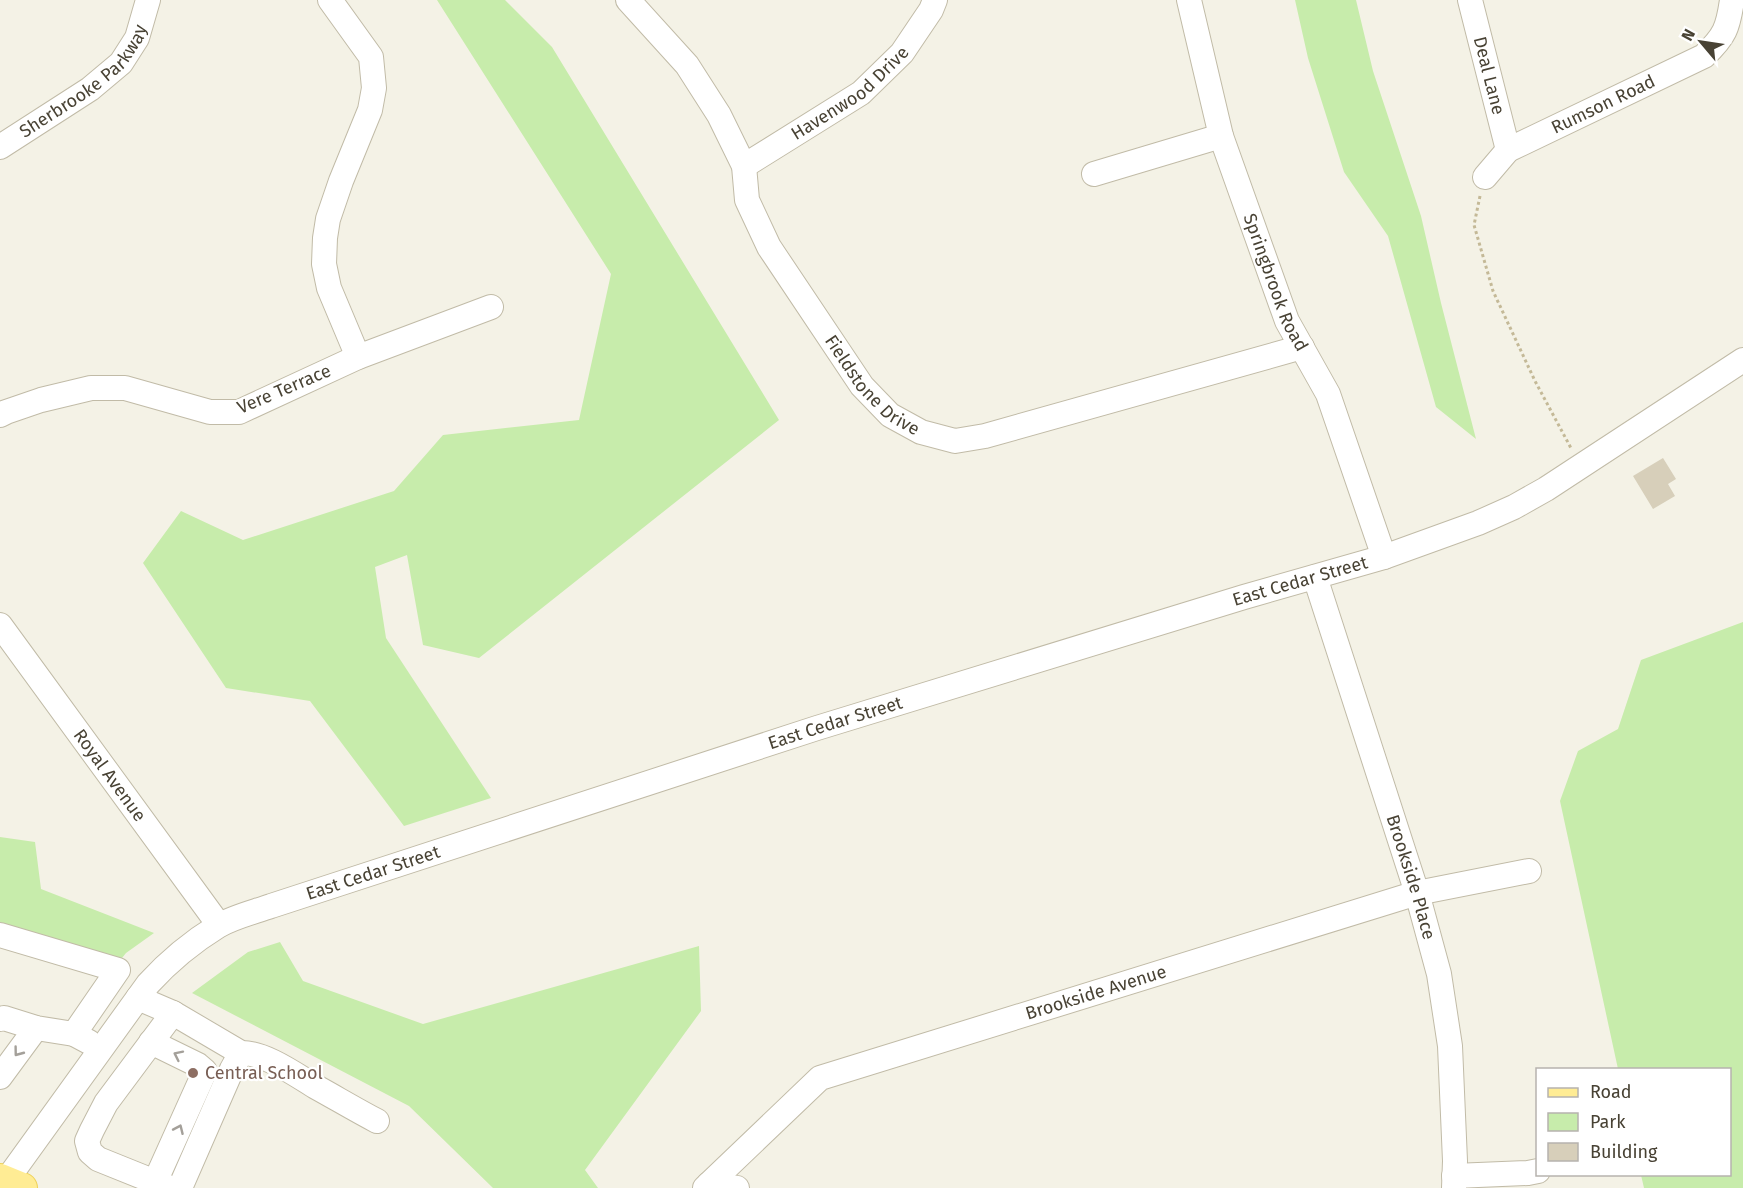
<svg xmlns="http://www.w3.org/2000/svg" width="1743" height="1188" font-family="'Fira Sans',sans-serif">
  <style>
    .green { fill: #c7ecab }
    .building { fill: #d7cfba }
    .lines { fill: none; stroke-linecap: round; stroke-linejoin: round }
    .minor-casing { stroke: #c1bba7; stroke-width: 26 }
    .major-casing { stroke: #eed25a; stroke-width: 32 }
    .path { stroke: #c4b997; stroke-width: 3; stroke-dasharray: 3 3; stroke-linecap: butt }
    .minor { stroke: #fff; stroke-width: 24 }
    .major { stroke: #ffec94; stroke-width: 30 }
    .oneway { stroke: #a4a09a }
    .education-dot { fill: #8d6e63; stroke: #fff; stroke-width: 2 }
    .labels { text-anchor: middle; stroke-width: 4.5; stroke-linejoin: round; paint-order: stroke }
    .street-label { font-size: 18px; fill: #484234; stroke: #fff }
    .education-label { font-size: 18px; fill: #785e54; stroke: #fff; text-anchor: start }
  </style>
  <rect width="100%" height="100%" fill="#f4f2e6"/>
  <!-- green -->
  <path class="green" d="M 437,0 L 505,0 L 552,47 L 779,420 L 479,658 L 423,645 L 407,555 L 375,567 L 386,638 L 491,798 L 404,826 L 310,701 L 226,688 L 143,563 L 181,511 L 243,540 L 394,491 L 443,435 L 579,420 L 611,274 Z
    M 1295,0 L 1356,0 L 1373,71 L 1421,216 L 1441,303 L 1476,439 L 1436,407 L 1388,236 L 1344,172 L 1308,58 Z
    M 1743,622 L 1743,1188 L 1644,1188 L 1641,1175 L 1730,1174 L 1730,1070 L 1618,1069 L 1560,801 L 1578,751 L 1618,729 L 1641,660 Z
    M 0,837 L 35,842 L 41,889 L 154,933 L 126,953 L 118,963 L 0,926 Z
    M 280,942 L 303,981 L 423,1024 L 699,946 L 701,1011 L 585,1170 L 598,1188 L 493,1188 L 409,1106 L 192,993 L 248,952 Z"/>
  <!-- building -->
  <path class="building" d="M 1663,458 L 1676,479 L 1668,484 L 1675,496 L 1653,509 L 1633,476 Z"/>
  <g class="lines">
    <!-- minor casing -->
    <g class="minor-casing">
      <g id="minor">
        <path d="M 330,0 L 371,57 L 374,88 L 370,110 L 341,181 L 328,219 L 325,238 L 324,264 L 329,288 L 358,357"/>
        <path id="s1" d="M 628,0 L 687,65 L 719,115 L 744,166 L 747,200 L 769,247 L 862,386 L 890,415 L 921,432 L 955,441 L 985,436 L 1302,347"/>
        <path id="s2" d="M 1189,0 L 1221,136 L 1287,321 L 1328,394 L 1384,557"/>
        <path id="s3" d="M 1470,0 L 1508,150"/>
        <path id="s4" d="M 0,147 L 90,89 L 121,63 L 137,38 L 148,0"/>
        <path id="s5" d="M 744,166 L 861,93 L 902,53 L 931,10 L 935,0"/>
        <path d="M 1094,174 L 1221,136"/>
        <path id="s6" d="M 1485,177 L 1508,150 L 1704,56 C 1725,36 1728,28 1732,0"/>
        <path d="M 0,415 L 6,412 L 41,400 L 91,388 L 125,388 L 210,412 L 239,412 L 358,357 L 491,307"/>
        <path id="s7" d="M 1315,577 L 1417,893 L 1439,974 L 1450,1046 L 1455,1161 L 1454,1188"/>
        <path id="s8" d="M 0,625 L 219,925"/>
        <path d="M 0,935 L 118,970 L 74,1034"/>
        <path d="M 138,998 L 173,1013 L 241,1053 C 264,1052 296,1075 316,1087 C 336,1098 356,1110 377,1121"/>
        <path d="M 0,1019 L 4,1018 L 36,1028 L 74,1034 L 89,1042"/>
        <path d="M 151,1042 L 198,1065 L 205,1071 L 155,1182"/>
        <path d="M 0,1077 L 36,1028"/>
        <path d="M 1454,1176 L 1528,1173 L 1538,1171"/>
        <path id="s9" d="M 6,1181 L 148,984 C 168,962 192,942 218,926 C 233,917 254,912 271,906 L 817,728 L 1244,597 L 1384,557 L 1478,523 L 1514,507 L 1546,489 L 1743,360"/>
        <path d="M 709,1184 L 737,1188"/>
        <path d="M 170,1188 L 98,1159 L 90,1152 L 87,1141 L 92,1130 L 106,1103 L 173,1013"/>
        <path d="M 180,1188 L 232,1069 L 241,1053"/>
        <path id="s10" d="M 705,1188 L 820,1078 L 1417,893 L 1529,871"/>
      </g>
    </g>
    <!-- major casing -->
    <g class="major-casing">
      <path id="major" d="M 0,1179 L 22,1188"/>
    </g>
    <!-- path -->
    <path class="path" d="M 1480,196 L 1474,225 L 1493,291 L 1535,381 L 1572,450"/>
    <!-- minor -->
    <use href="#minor" class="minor"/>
    <!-- major -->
    <use href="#major" class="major"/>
  </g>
  <!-- one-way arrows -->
  <defs><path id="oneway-chevron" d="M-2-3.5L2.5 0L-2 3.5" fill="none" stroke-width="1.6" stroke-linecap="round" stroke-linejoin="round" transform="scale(1.5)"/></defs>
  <g class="oneway">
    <use href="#oneway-chevron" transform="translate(18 1052) rotate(127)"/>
    <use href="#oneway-chevron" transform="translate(178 1055) rotate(-154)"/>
    <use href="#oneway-chevron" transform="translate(179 1129) rotate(-66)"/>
  </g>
  <!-- markers -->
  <circle class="education-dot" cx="193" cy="1073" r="6"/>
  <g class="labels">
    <!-- street labels -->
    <g class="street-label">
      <text dy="6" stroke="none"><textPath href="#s3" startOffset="78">Deal Lane</textPath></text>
      <text dy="6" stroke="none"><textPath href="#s4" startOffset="108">Sherbrooke Parkway</textPath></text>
      <text dy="6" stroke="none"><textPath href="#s5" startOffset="129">Havenwood Drive</textPath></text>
      <text dy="6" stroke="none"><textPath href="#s6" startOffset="141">Rumson Road</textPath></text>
      <text dy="6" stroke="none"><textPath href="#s2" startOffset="296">Springbrook Road</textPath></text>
      <text dy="6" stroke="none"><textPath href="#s1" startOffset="464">Fieldstone Drive</textPath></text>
      <text transform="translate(284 389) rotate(-23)" y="6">Vere Terrace</text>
      <text dy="6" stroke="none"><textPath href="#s9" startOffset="1470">East Cedar Street</textPath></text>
      <text dy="6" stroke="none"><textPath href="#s9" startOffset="984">East Cedar Street</textPath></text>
      <text dy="6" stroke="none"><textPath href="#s8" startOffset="186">Royal Avenue</textPath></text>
      <text dy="6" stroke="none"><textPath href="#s9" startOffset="498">East Cedar Street</textPath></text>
      <text dy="6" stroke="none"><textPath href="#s7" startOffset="315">Brookside Place</textPath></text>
      <text dy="6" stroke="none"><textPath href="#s10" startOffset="448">Brookside Avenue</textPath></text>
    </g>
    <!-- education labels -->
    <g class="education-label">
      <text x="205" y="1079">Central School</text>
    </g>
  </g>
  <!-- legend -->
  <rect x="1536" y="1068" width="195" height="108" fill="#ffffff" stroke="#b6b3ae" stroke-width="1.5"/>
  <rect x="1548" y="1088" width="30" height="9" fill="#ffec94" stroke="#b6b3ae" stroke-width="1.5"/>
  <text x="1590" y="1098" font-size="18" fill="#484234">Road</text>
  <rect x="1548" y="1113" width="30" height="18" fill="#c7ecab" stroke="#b6b3ae" stroke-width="1.5"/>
  <text x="1590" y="1128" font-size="18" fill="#484234">Park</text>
  <rect x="1548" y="1143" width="30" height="18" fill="#d7cfba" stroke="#b6b3ae" stroke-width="1.5"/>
  <text x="1590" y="1158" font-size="18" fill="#484234">Building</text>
  <!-- north arrow -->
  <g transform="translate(1701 42) rotate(299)" stroke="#ffffff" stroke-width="4.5" paint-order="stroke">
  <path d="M0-4.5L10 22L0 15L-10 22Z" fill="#484234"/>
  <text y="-9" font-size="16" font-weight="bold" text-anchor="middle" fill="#484234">N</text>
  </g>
</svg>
